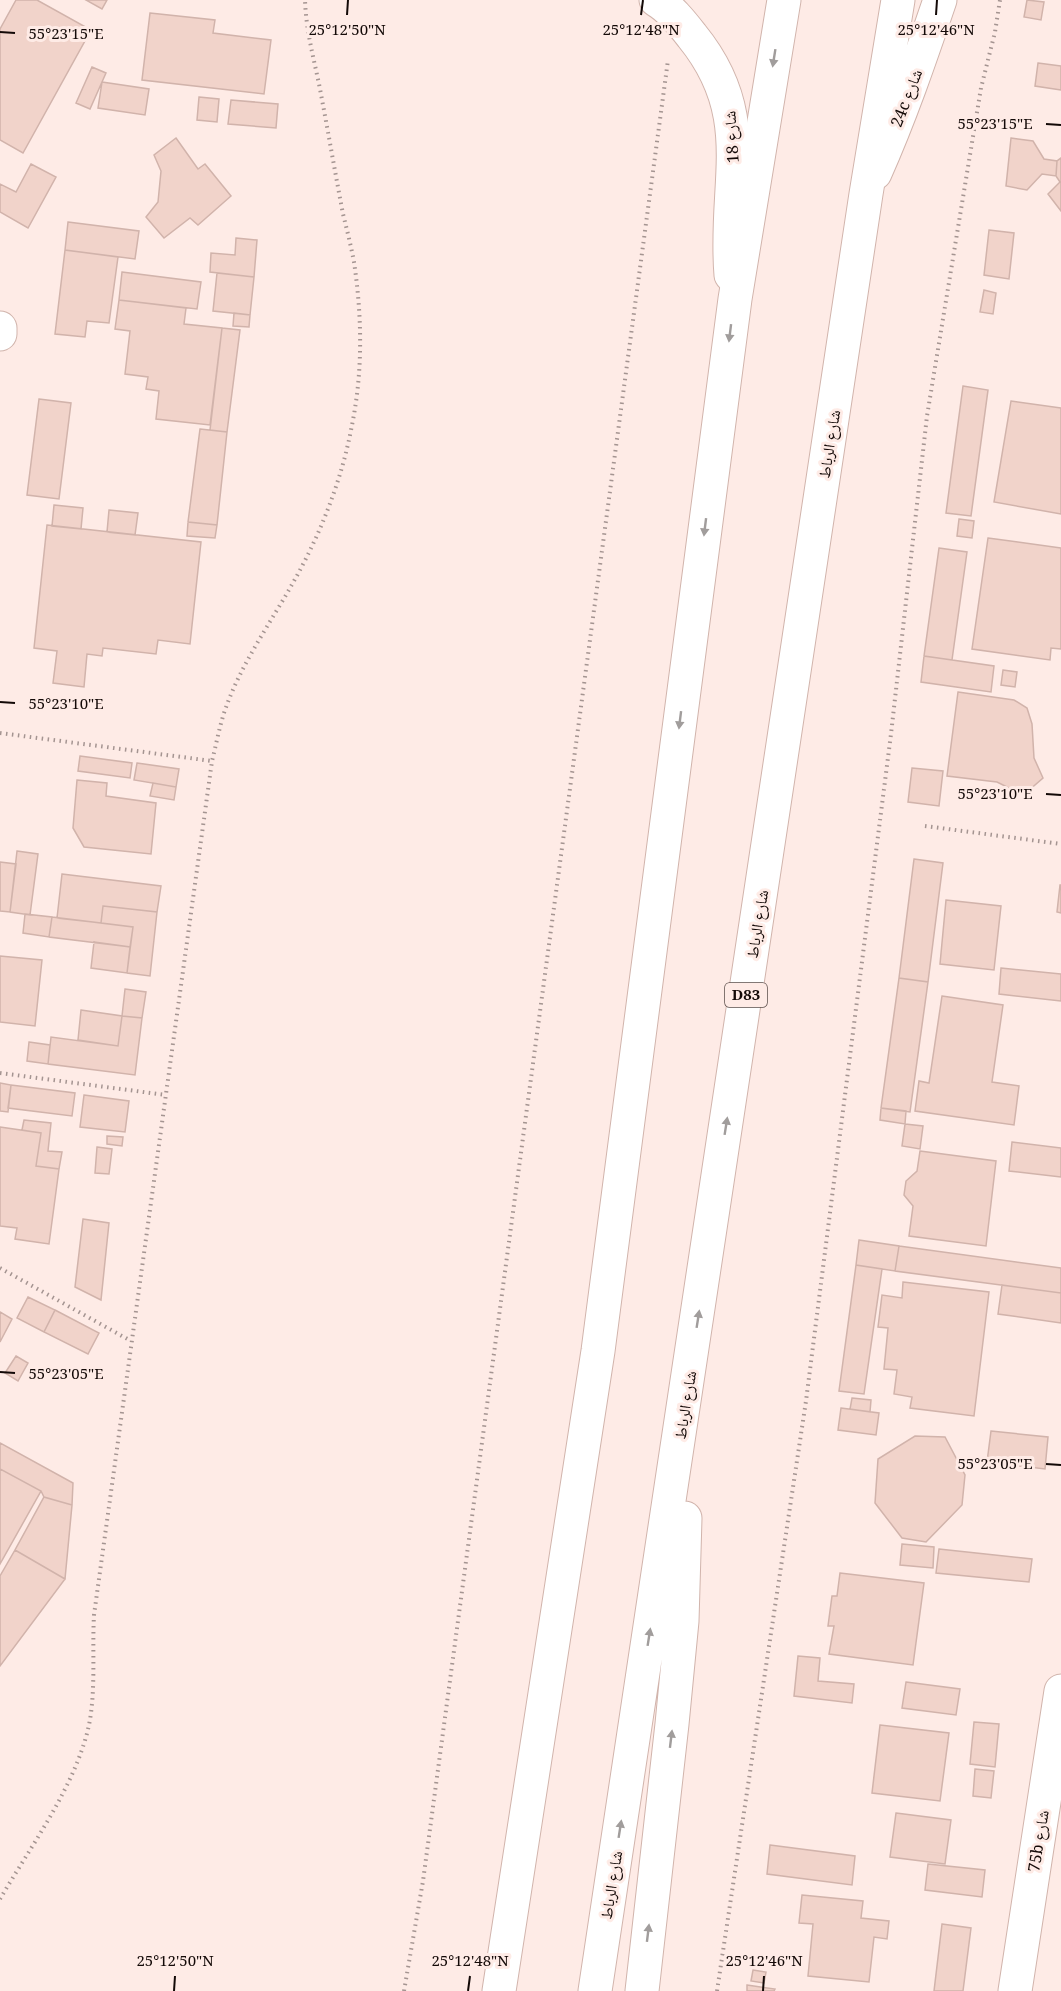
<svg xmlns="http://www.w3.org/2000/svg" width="1061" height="1991" font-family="'Noto Serif','Noto Naskh Arabic',serif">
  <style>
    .building { fill: #f1d3ca; stroke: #d1b3ab; stroke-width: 1.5 }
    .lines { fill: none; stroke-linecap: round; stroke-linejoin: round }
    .minor-casing { stroke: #d1b4ac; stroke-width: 35 }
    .tertiary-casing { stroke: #d1b4ac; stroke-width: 35 }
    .motorway-casing { stroke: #d1b4ac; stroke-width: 35 }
    .path { stroke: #a49491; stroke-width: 4; stroke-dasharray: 1.5 4.5; stroke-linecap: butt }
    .minor { stroke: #fff; stroke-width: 33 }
    .tertiary { stroke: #fff; stroke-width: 33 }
    .motorway { stroke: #fff; stroke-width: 33 }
    .oneway { fill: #a19d9c }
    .ticks { fill: none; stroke: #130907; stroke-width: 2 }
    .labels { text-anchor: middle; stroke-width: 6; stroke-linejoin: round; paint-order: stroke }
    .shield { fill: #feebe6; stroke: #5a4d4a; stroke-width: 1.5 }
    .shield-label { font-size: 15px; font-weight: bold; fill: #130907 }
    .street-label { font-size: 16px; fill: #130907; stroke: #feebe6 }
    .ticks-label { font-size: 15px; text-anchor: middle; fill: #130907; stroke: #feebe6; stroke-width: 6; stroke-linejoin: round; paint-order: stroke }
  </style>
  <rect width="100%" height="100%" fill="#feebe6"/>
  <!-- building -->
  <path class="building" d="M 16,0 L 37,0 L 91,30 L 23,153 L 0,140 L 0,29 Z
    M 86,0 L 107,0 L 102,9 Z
    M 1027,0 L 1044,2 L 1041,20 L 1024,17 Z
    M 150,13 L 215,20 L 213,33 L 271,40 L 264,94 L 142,80 Z
    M 1038,63 L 1061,66 L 1061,90 L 1035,86 Z
    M 92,67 L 106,73 L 90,109 L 76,103 Z
    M 102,82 L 149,89 L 145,115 L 98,108 Z
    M 199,97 L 219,99 L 217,122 L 197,120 Z
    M 231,100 L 278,104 L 276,128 L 228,124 Z
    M 176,138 L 198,169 L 205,164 L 231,196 L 198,225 L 190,218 L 164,238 L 146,217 L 158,202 L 161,171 L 154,155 Z
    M 1011,138 L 1033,141 L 1044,159 L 1057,161 L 1056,176 L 1042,174 L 1027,190 L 1006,186 Z
    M 1061,158 L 1061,211 L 1048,194 L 1060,182 L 1056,176 L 1057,161 Z
    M 31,164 L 56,177 L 28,228 L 0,212 L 0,184 L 16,192 Z
    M 68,222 L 139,231 L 135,259 L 65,250 Z
    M 989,230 L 1014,233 L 1009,279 L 984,275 Z
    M 236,238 L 257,240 L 254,277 L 210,272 L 211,253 L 235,255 Z
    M 65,250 L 118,257 L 109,323 L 87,321 L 85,337 L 55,334 Z
    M 122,272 L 201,282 L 197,309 L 119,300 Z
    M 217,273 L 254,277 L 250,315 L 213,311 Z
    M 984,290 L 996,293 L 993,314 L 980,312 Z
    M 119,300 L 186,308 L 184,324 L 222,328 L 210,425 L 156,419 L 159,391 L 146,389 L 148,377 L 125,374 L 130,331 L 115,329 Z
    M 234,313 L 250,315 L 249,327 L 233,326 Z
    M 222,328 L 240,330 L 227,432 L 210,430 Z
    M 963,386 L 988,390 L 971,516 L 946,513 Z
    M 39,399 L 71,403 L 59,499 L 27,495 Z
    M 1011,401 L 1061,408 L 1061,514 L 994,502 Z
    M 200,429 L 227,432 L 217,525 L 188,522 Z
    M 54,505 L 83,508 L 81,529 L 52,526 Z
    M 109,510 L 138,513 L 135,535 L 107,532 Z
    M 959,519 L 974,521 L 972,538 L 957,536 Z
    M 188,522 L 217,525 L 215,538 L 187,536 Z
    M 47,525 L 201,542 L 190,644 L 158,640 L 156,654 L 103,648 L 102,656 L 87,654 L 84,687 L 53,683 L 57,651 L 34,648 Z
    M 988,538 L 1061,548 L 1061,649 L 1051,648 L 1050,660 L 972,649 Z
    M 939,548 L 967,552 L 952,660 L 924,656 Z
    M 924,656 L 994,666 L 991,692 L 921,682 Z
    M 1003,670 L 1017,672 L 1015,687 L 1001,685 Z
    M 958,692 L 1014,700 L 1027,708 L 1032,724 L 1034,758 L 1043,778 L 1028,791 L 1015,791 L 997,782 L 947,776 Z
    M 80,756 L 132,763 L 130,778 L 78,771 Z
    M 137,763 L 179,769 L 176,787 L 134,780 Z
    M 912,768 L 943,771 L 939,806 L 908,802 Z
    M 77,780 L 107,783 L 106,796 L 156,803 L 151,854 L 84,847 L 73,828 Z
    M 153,783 L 176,787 L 174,800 L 150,796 Z
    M 17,851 L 38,854 L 30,915 L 10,912 Z
    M 914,859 L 943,863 L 928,982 L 899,978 Z
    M 0,862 L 16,864 L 10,912 L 0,911 Z
    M 62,874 L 161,886 L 157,912 L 103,906 L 101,923 L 57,918 Z
    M 1060,885 L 1061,885 L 1061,913 L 1057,912 Z
    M 946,900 L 1001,906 L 994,970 L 940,964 Z
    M 103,906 L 157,912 L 150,976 L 127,973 L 133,927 L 101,923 Z
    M 25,914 L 52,917 L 49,937 L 23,933 Z
    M 52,917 L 133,927 L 130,947 L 49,937 Z
    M 94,942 L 130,947 L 127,973 L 91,968 Z
    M 0,956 L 42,960 L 35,1026 L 0,1022 Z
    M 1001,968 L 1061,974 L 1061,1001 L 999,994 Z
    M 899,978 L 928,982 L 910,1112 L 881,1108 Z
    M 125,989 L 146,992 L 142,1018 L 122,1016 Z
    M 942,996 L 1003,1005 L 992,1082 L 1019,1086 L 1014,1125 L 915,1111 L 919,1081 L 929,1083 Z
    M 81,1010 L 122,1016 L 118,1046 L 78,1040 Z
    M 122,1016 L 142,1018 L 135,1075 L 48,1064 L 51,1037 L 118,1046 Z
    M 29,1042 L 50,1045 L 48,1064 L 27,1061 Z
    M 0,1083 L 11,1085 L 8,1112 L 0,1111 Z
    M 11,1085 L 75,1093 L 72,1116 L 8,1108 Z
    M 84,1095 L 129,1101 L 125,1132 L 80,1127 Z
    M 881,1108 L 906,1111 L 905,1124 L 880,1120 Z
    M 24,1120 L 51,1123 L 48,1151 L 62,1152 L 59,1169 L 36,1166 L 41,1133 L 22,1130 Z
    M 905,1124 L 923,1126 L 920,1149 L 902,1146 Z
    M 0,1127 L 41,1133 L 36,1166 L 59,1169 L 49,1244 L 15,1239 L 17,1228 L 0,1226 Z
    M 107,1136 L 123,1137 L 122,1146 L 107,1144 Z
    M 1012,1142 L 1061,1148 L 1061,1177 L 1009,1171 Z
    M 97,1147 L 112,1149 L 109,1174 L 95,1173 Z
    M 920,1151 L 996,1161 L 986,1246 L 909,1236 L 913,1206 L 904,1195 L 906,1181 L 917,1171 Z
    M 83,1219 L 109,1223 L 101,1300 L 75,1287 Z
    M 859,1240 L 899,1246 L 895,1271 L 856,1265 Z
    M 899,1246 L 1061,1268 L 1061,1293 L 895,1271 Z
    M 856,1265 L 882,1269 L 864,1394 L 839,1391 Z
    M 903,1282 L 989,1292 L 974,1416 L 910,1408 L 912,1397 L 894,1394 L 897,1370 L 884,1369 L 888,1328 L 878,1327 L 882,1295 L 902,1298 Z
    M 1002,1285 L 1061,1293 L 1061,1323 L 998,1314 Z
    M 28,1297 L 55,1310 L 44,1332 L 17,1318 Z
    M 55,1310 L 99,1333 L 88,1354 L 44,1332 Z
    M 0,1312 L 12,1319 L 0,1342 Z
    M 16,1356 L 28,1363 L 18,1381 L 5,1373 Z
    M 852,1398 L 871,1400 L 870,1412 L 850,1409 Z
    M 841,1408 L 879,1413 L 876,1435 L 838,1430 Z
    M 991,1431 L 1048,1437 L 1045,1469 L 987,1462 Z
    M 915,1436 L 945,1437 L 965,1475 L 962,1505 L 926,1542 L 902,1538 L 875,1503 L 878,1459 Z
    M 0,1443 L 73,1483 L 72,1505 L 44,1497 L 41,1491 L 0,1469 Z
    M 0,1469 L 41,1491 L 0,1564 Z
    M 44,1497 L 72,1505 L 65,1579 L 15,1550 Z
    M 902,1544 L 934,1547 L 933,1568 L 900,1565 Z
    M 939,1549 L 1032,1559 L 1029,1582 L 936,1573 Z
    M 15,1550 L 65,1579 L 0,1666 L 0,1576 Z
    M 840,1573 L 924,1583 L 913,1665 L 829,1654 L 834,1626 L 828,1626 L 832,1596 L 837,1596 Z
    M 798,1656 L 820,1658 L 818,1681 L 854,1684 L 852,1703 L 794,1696 Z
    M 906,1682 L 960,1689 L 956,1715 L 902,1708 Z
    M 974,1722 L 999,1724 L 995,1767 L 970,1764 Z
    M 880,1725 L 949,1733 L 940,1801 L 872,1793 Z
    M 975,1769 L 994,1771 L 991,1798 L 973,1796 Z
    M 896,1813 L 951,1820 L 945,1864 L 890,1857 Z
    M 770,1845 L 855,1856 L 852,1885 L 767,1874 Z
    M 928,1864 L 985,1870 L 982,1897 L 925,1890 Z
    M 802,1895 L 863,1901 L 861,1918 L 889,1921 L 887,1939 L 874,1937 L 869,1982 L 808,1976 L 813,1924 L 799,1923 Z
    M 942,1924 L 971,1928 L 963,1991 L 934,1991 Z
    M 753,1970 L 766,1972 L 764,1983 L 751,1981 Z
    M 747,1985 L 775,1989 L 774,1991 L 747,1991 Z"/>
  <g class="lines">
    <!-- minor casing -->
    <g class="minor-casing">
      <path id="minor" d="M 875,173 C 900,117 920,59 940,0
        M 0,328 L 0,334
        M 1015,1991 L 1061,1691"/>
    </g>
    <!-- tertiary casing -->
    <g class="tertiary-casing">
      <path id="tertiary" d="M 656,0 C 670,8 682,23 692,36 C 758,117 723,183 731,275"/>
    </g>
    <!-- motorway casing -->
    <g class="motorway-casing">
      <path id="motorway" d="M 499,1991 L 598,1351 L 735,299 L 784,0
        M 595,1991 L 866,194 L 898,0
        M 642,1991 L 672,1724 L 682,1621 L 685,1518"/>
    </g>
    <!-- path -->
    <path class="path" d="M 0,733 L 212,761
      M 925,826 L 1061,844
      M 0,1073 L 166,1095
      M 0,1268 L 131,1341
      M 0,1899 C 31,1846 76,1785 89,1725 C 96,1690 92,1651 94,1615 L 212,761 C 216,745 219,729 224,713 C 240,665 270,624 294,581 C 321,533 342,479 352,425 C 363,371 362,316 354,262 C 351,246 347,230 343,214 C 335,172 328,131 320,89 C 314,59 306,31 305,0
      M 404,1991 L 423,1881 L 668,60
      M 717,1991 L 806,1401 L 891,734 L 927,416 L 981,88 L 995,32 L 1000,0"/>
    <!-- minor -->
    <use href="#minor" class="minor"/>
    <!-- tertiary -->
    <use href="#tertiary" class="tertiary"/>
    <!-- motorway -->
    <use href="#motorway" class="motorway"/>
  </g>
  <!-- one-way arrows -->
  <defs><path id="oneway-solid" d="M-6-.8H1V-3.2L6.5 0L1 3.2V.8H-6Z" transform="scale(1.5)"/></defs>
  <g class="oneway">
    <use href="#oneway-solid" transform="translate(774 58) rotate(99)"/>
    <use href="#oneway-solid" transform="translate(730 333) rotate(97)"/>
    <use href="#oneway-solid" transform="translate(705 527) rotate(97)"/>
    <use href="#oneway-solid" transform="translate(680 720) rotate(97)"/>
    <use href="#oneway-solid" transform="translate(726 1126) rotate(-81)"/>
    <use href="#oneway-solid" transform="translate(698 1319) rotate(-81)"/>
    <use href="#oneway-solid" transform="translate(649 1637) rotate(-81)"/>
    <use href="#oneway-solid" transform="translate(671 1739) rotate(-83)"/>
    <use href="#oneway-solid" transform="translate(620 1829) rotate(-81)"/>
    <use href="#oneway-solid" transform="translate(648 1933) rotate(-83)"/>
  </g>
  <!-- ticks -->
  <path class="ticks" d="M 347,15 L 348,0M 641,15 L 643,0M 936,15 L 937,0M 0,32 L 15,33M 1046,124 L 1061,125M 0,702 L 15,703M 1046,794 L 1061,795M 0,1372 L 15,1373M 1046,1464 L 1061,1465M 174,1991 L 175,1976M 468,1991 L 470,1976M 763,1991 L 764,1976"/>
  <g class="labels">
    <!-- shield labels -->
    <rect class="shield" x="725" y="983" width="42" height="24" rx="4.5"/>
    <g class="shield-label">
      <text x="746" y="1000">D83</text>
    </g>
    <!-- street labels -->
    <g class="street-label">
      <text transform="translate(906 98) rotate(-69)" y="6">24c شارع</text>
      <text transform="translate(731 137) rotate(-94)" y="6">شارع 18</text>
      <text transform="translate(829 444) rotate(-81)" y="6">شارع الرباط</text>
      <text transform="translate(757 924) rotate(-81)" y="6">شارع الرباط</text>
      <text transform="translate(685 1405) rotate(-81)" y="6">شارع الرباط</text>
      <text transform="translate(1038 1841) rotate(-81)" y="6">75b شارع</text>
      <text transform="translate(611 1885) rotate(-81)" y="6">شارع الرباط</text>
    </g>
  </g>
  <g class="ticks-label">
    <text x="347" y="35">25°12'50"N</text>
    <text x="641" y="35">25°12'48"N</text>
    <text x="936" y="35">25°12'46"N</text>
    <text x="66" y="39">55°23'15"E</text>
    <text x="995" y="129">55°23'15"E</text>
    <text x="66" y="709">55°23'10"E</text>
    <text x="995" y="799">55°23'10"E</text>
    <text x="66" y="1379">55°23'05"E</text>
    <text x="995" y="1469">55°23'05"E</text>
    <text x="175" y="1966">25°12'50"N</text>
    <text x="470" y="1966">25°12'48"N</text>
    <text x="764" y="1966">25°12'46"N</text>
  </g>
</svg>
